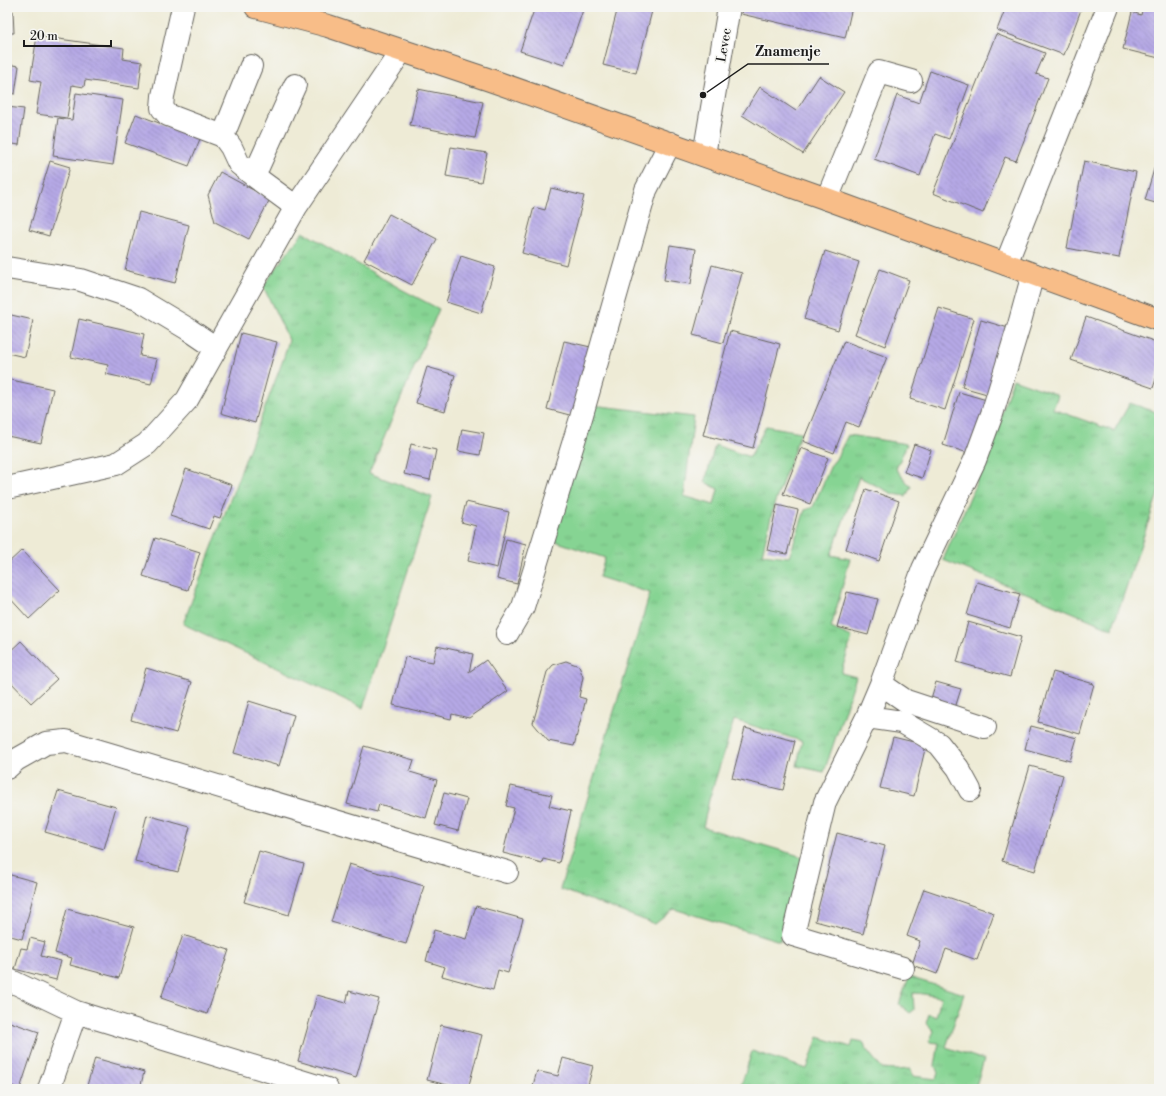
<svg xmlns="http://www.w3.org/2000/svg" width="1166" height="1096" font-family="'Libre Bodoni',serif">
  <style>
    .grass { fill: url(#grass-tufts); stroke: #517858 }
    .building { fill: url(#building-back-hatch) }
    .lines { fill: none; stroke-linecap: round; stroke-linejoin: round }
    .minor-casing { stroke: #66645d; stroke-width: 24 }
    .major-casing { stroke: #66645d; stroke-width: 24 }
    .minor { stroke: #fff; stroke-width: 22 }
    .major { stroke: #f8bd88; stroke-width: 22 }
    .labels { text-anchor: middle; stroke-width: 3; stroke-linejoin: round; paint-order: stroke }
    .street-label { font-size: 13px; fill: #1c1c1c; stroke: #f6f6f2 }
    .leader { fill: none; stroke: #1c1c1c; stroke-width: 1.5 }
    .callout-dot { fill: #1c1c1c; stroke: #f6f6f2; stroke-width: 1.5 }
    .callout-label { font-size: 14px; text-anchor: middle; font-weight: bold; fill: #1c1c1c; stroke: #f6f6f2; stroke-width: 3; stroke-linejoin: round; paint-order: stroke }
  </style>
  <defs>
    <pattern id="grass-tufts" width="24" height="20" patternUnits="userSpaceOnUse"><rect width="24" height="20" fill="#86d493"/><path d="M3 7l-1-3M5 7V3M7 7l1-3M15 17l-1-3M17 17v-4M19 17l1-3" fill="none" stroke="#73b57e"/></pattern>
    <pattern id="building-back-hatch" width="6" height="6" patternUnits="userSpaceOnUse"><rect width="6" height="6" fill="#b6a9e6"/><path d="M-1 5l2 2M0 0l6 6M5-1l2 2" fill="none" stroke="#9389ba"/></pattern>
  </defs>
  <rect width="100%" height="100%" fill="#f6f6f2"/>
  <filter id="ink" filterUnits="userSpaceOnUse"><feTurbulence type="fractalNoise" baseFrequency=".025" numOctaves="2"/><feDisplacementMap in="SourceGraphic" scale="8" xChannelSelector="R" yChannelSelector="G"/><feConvolveMatrix kernelMatrix="1 2 1 2 8 2 1 2 1" color-interpolation-filters="sRGB"/></filter>
  <filter id="wash" filterUnits="userSpaceOnUse"><feTurbulence type="fractalNoise" baseFrequency=".012" numOctaves="4" result="noise"/><feDisplacementMap in="SourceGraphic" scale="16" xChannelSelector="R" yChannelSelector="G"/><feGaussianBlur stdDeviation="0.9" result="paint"/><feColorMatrix in="noise" values="0 0 0 0 0 0 0 0 0 0 0 0 0 0 0 0 0 1.4 0 .05"/><feComposite in="paint" operator="in"/></filter>
  <g filter="url(#wash)">
    <rect width="100%" height="100%" fill="#eeebd6"/>
    <!-- grass -->
    <path class="grass" d="M 303,232 L 401,289 L 439,309 L 369,473 L 432,497 L 363,708 L 183,624 L 283,360 L 289,340 L 263,286 Z
      M 1013,379 L 1058,395 L 1053,409 L 1114,431 L 1130,403 L 1159,413 L 1159,491 L 1112,629 L 1031,595 L 943,560 L 985,462 Z
      M 592,405 L 694,417 L 684,496 L 714,505 L 718,489 L 705,482 L 715,445 L 750,457 L 766,426 L 801,432 L 774,505 L 762,554 L 789,557 L 805,510 L 813,507 L 831,465 L 836,459 L 848,435 L 907,444 L 896,469 L 911,487 L 906,496 L 893,494 L 859,477 L 831,555 L 850,559 L 831,628 L 852,637 L 841,673 L 856,677 L 824,772 L 797,766 L 802,741 L 734,720 L 709,800 L 703,827 L 803,857 L 780,941 L 674,909 L 655,924 L 560,889 L 650,593 L 599,577 L 605,558 L 552,540 Z
      M 909,977 L 964,994 L 946,1047 L 984,1060 L 975,1089 L 740,1089 L 752,1051 L 807,1069 L 818,1037 L 851,1047 L 853,1041 L 864,1043 L 866,1049 L 882,1069 L 895,1070 L 911,1069 L 913,1076 L 936,1079 L 938,1073 L 935,1066 L 939,1043 L 929,1042 L 934,1031 L 926,1023 L 929,1014 L 936,1017 L 941,997 C 932,996 923,993 913,993 L 914,1010 L 910,1013 L 899,1004 Z"/>
    <g id="blocks">
      <!-- building -->
      <path class="building" d="M 535,7 L 584,7 L 564,65 L 520,51 Z
        M 618,7 L 653,7 L 636,73 L 603,65 Z
        M 743,7 L 852,7 L 845,38 L 741,14 Z
        M 1006,7 L 1082,7 L 1064,55 L 997,30 Z
        M 1143,7 L 1159,7 L 1159,58 L 1123,49 L 1132,12 L 1141,15 Z
        M 7,11 L 13,11 L 14,33 L 7,33 Z
        M 996,34 L 1045,53 L 1036,74 L 1048,78 L 1016,161 L 1005,157 L 983,213 L 933,193 Z
        M 37,36 L 124,48 L 123,59 L 142,62 L 139,88 L 85,80 L 84,87 L 72,85 L 67,118 L 36,114 L 41,82 L 30,80 Z
        M 7,64 L 19,66 L 15,94 L 7,93 Z
        M 930,71 L 969,85 L 949,139 L 935,134 L 920,176 L 874,159 L 897,95 L 919,103 Z
        M 819,76 L 844,92 L 803,154 L 742,115 L 760,87 L 796,111 Z
        M 418,89 L 483,102 L 475,138 L 410,125 Z
        M 76,93 L 123,100 L 113,165 L 53,156 L 58,118 L 72,120 Z
        M 7,107 L 24,109 L 19,145 L 7,143 Z
        M 136,114 L 200,139 L 189,166 L 125,143 Z
        M 451,147 L 487,153 L 481,182 L 446,176 Z
        M 1159,152 L 1159,204 L 1145,200 Z
        M 50,161 L 70,167 L 49,236 L 29,230 Z
        M 1084,161 L 1136,172 L 1119,258 L 1067,248 Z
        M 220,172 L 270,199 L 249,239 L 215,222 L 208,195 Z
        M 551,188 L 584,196 L 566,265 L 522,253 L 534,207 L 545,210 Z
        M 139,212 L 189,225 L 175,283 L 125,270 Z
        M 389,214 L 437,239 L 412,285 L 364,260 Z
        M 670,245 L 696,249 L 691,284 L 664,280 Z
        M 825,251 L 859,262 L 838,330 L 804,319 Z
        M 461,256 L 495,267 L 481,313 L 446,302 Z
        M 712,265 L 742,273 L 723,343 L 693,335 Z
        M 880,269 L 909,280 L 885,346 L 855,334 Z
        M 939,308 L 974,319 L 945,410 L 910,399 Z
        M 7,314 L 33,320 L 25,357 L 7,353 Z
        M 1086,317 L 1159,343 L 1159,370 L 1153,388 L 1071,360 Z
        M 79,319 L 144,334 L 140,356 L 157,359 L 151,384 L 106,374 L 108,365 L 71,357 Z
        M 981,320 L 1012,329 L 994,396 L 962,387 Z
        M 730,331 L 780,344 L 753,448 L 703,435 Z
        M 241,333 L 277,342 L 255,423 L 221,413 Z
        M 564,341 L 595,348 L 577,417 L 547,409 Z
        M 844,341 L 887,357 L 859,427 L 846,422 L 834,453 L 803,441 Z
        M 427,367 L 455,375 L 445,411 L 416,403 Z
        M 7,379 L 53,389 L 41,443 L 7,436 Z
        M 959,392 L 990,401 L 974,455 L 943,445 Z
        M 462,429 L 484,433 L 480,455 L 458,451 Z
        M 411,444 L 436,450 L 430,480 L 404,474 Z
        M 914,444 L 931,450 L 922,478 L 904,472 Z
        M 801,448 L 828,458 L 810,504 L 783,494 Z
        M 186,469 L 232,485 L 220,518 L 214,516 L 209,529 L 170,516 Z
        M 866,489 L 899,501 L 879,561 L 846,549 Z
        M 466,502 L 509,512 L 497,568 L 468,561 L 476,526 L 461,522 Z
        M 777,505 L 798,510 L 787,554 L 767,550 Z
        M 155,538 L 200,552 L 188,590 L 143,576 Z
        M 506,539 L 526,544 L 517,584 L 497,579 Z
        M 22,550 L 60,590 L 29,619 L 7,595 L 7,564 Z
        M 977,582 L 1020,594 L 1010,628 L 967,615 Z
        M 847,592 L 878,599 L 868,635 L 837,627 Z
        M 968,622 L 1021,637 L 1010,677 L 957,662 Z
        M 21,641 L 57,679 L 31,703 L 7,678 L 7,654 Z
        M 437,646 L 473,654 L 469,672 L 486,660 L 508,691 L 469,718 L 452,714 L 451,719 L 393,705 L 405,657 L 433,662 Z
        M 566,661 L 579,666 L 583,677 L 579,697 L 586,699 L 574,746 L 548,741 L 533,723 L 547,672 L 553,665 Z
        M 146,668 L 192,682 L 176,733 L 131,720 Z
        M 1053,672 L 1094,684 L 1080,734 L 1038,722 Z
        M 936,682 L 961,689 L 955,708 L 930,702 Z
        M 249,701 L 294,715 L 279,766 L 234,753 Z
        M 1031,726 L 1077,738 L 1070,761 L 1025,749 Z
        M 745,728 L 795,741 L 783,790 L 732,778 Z
        M 893,737 L 926,745 L 914,796 L 880,788 Z
        M 364,746 L 414,760 L 410,772 L 437,780 L 426,818 L 379,804 L 377,812 L 347,804 Z
        M 1030,766 L 1063,775 L 1035,871 L 1002,861 Z
        M 511,786 L 552,795 L 549,806 L 571,811 L 559,863 L 543,859 L 542,863 L 503,853 L 514,808 L 506,806 Z
        M 58,791 L 116,807 L 104,849 L 45,832 Z
        M 444,793 L 467,799 L 458,831 L 435,825 Z
        M 147,815 L 190,827 L 178,872 L 135,861 Z
        M 837,833 L 885,846 L 863,934 L 815,921 Z
        M 259,851 L 304,864 L 289,915 L 244,902 Z
        M 349,864 L 424,886 L 406,944 L 331,922 Z
        M 7,874 L 37,882 L 22,939 L 7,935 Z
        M 924,889 L 994,913 L 977,960 L 946,949 L 937,974 L 912,965 L 920,941 L 907,936 Z
        M 476,906 L 523,919 L 508,973 L 498,970 L 493,990 L 442,976 L 445,967 L 426,961 L 434,930 L 466,939 Z
        M 67,909 L 134,927 L 119,978 L 70,965 L 72,958 L 55,953 Z
        M 183,935 L 229,950 L 207,1014 L 161,998 Z
        M 30,938 L 45,942 L 41,956 L 61,961 L 56,980 L 15,969 L 21,948 L 27,949 Z
        M 349,991 L 379,999 L 356,1078 L 298,1061 L 317,995 L 346,1003 Z
        M 7,1021 L 39,1032 L 20,1089 L 7,1084 Z
        M 441,1025 L 482,1035 L 468,1089 L 464,1089 L 427,1080 Z
        M 95,1058 L 144,1072 L 140,1089 L 86,1089 Z
        M 563,1058 L 593,1066 L 587,1089 L 532,1089 L 537,1071 L 558,1076 Z"/>
    </g>
  </g>
  <g filter="url(#ink)">
    <use href="#blocks" fill-opacity="0" stroke="#66645d" stroke-width="1"/>
    <g class="lines">
      <!-- minor casing -->
      <g class="minor-casing">
        <path id="minor" d="M 183,7 L 163,96 L 162,108 L 168,115 L 223,136 L 231,147 L 239,164 L 254,176 L 296,207
          M 223,136 L 251,66
          M 704,155 L 729,7
          M 254,176 L 295,85
          M 827,199 L 879,72 L 911,81
          M 1006,264 L 1108,7
          M 7,268 L 81,280 L 138,299 L 188,329 L 216,348
          M 7,488 L 116,464 L 147,444 L 187,400 L 296,207 L 402,50
          M 507,634 L 523,607 L 543,542 L 581,418 L 646,190 L 670,143
          M 881,684 L 906,701 L 985,727
          M 867,717 L 902,722 L 939,744 L 958,768 L 970,790
          M 7,768 L 16,760 L 46,743 L 66,741 L 507,872
          M 903,968 L 793,935 L 825,802 L 867,717 L 881,684 L 923,569 L 975,460 L 992,414 L 1019,325 L 1033,274
          M 7,979 L 76,1012 L 327,1089
          M 49,1089 L 76,1012"/>
      </g>
      <!-- major casing -->
      <g class="major-casing">
        <path id="major" d="M 256,7 L 328,26 L 490,80 L 827,199 L 1159,320"/>
      </g>
      <!-- minor -->
      <use href="#minor" class="minor"/>
      <!-- major -->
      <use href="#major" class="major"/>
    </g>
  </g>
  <g class="labels">
    <!-- street labels -->
    <g class="street-label">
      <text transform="translate(723 45) rotate(-80)" y="5">Levec</text>
    </g>
  </g>
  <!-- callouts -->
  <path class="leader" d="M703 95L748 64H829"/>
  <circle class="callout-dot" cx="703" cy="95" r="4"/>
  <g class="callout-label">
    <text x="788" y="56">Znamenje</text>
  </g>
  <!-- margin -->
  <rect width="1166" height="1096" fill="none" stroke="#f6f6f2" stroke-width="24"/>
  <!-- scale -->
  <path d="M24 40v6h87v-6" fill="none" stroke="#1c1c1c" stroke-width="2"/>
  <text x="30" y="40" font-size="12" fill="#1c1c1c" stroke="#f6f6f2" stroke-width="3" paint-order="stroke">20 m</text>
</svg>
